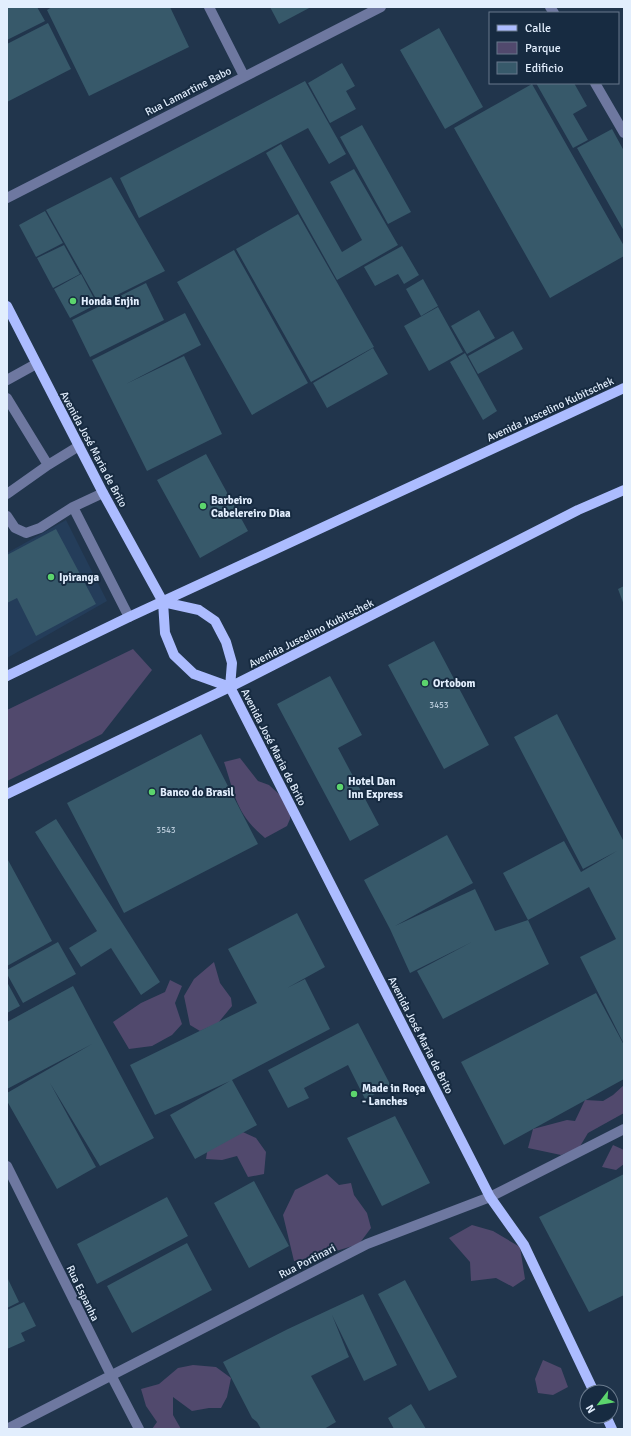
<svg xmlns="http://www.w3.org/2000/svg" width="631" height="1436" font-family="Signika,sans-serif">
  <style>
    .built { fill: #243d5a }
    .green { fill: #51496d }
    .building { fill: #37596a }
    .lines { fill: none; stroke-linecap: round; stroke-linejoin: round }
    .minor { stroke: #6e78a0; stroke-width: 10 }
    .major { stroke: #acbcff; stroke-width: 10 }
    .poi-dot { fill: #5cd56d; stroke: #172b41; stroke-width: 1.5 }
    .labels { text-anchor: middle; stroke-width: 4; stroke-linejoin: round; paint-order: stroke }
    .number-label { font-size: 9px; fill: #b7c9d8 }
    .street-label { font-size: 11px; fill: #e2eefd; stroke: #172b41 }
    .poi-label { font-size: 11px; font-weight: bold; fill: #e2eefd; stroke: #172b41; text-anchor: start }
  </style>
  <rect width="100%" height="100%" fill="#21354c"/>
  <!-- built -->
  <path class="built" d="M 66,520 L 107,601 L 7,658 L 7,553 Z"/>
  <!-- green -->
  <path class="green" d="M 133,649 L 152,670 L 102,734 L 7,781 L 7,710 Z
    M 240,758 L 258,781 L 269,785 L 280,795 L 290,813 L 290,819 L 287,826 L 265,838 C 236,814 235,795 224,762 Z
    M 214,962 L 220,983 L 231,998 L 232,1006 L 218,1023 L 200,1031 L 190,1025 L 184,996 L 194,979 Z
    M 170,980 L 182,986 L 175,1003 L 182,1024 L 172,1035 L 152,1046 L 129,1049 L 113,1022 L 141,1003 L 165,992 Z
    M 624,1085 L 624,1113 L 588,1133 L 579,1148 L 561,1155 L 528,1148 L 533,1129 L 567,1120 L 575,1121 L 585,1100 L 603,1101 L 613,1095 Z
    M 234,1128 L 256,1138 L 266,1152 L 264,1174 L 248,1177 L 237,1156 L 222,1160 L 206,1159 L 209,1140 Z
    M 613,1145 L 624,1150 L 624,1164 L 616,1170 L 602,1167 Z
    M 327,1174 L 339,1185 L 351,1183 L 354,1195 L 367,1213 L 371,1228 L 359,1244 L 333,1252 L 314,1261 L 294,1261 L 283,1215 L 295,1190 Z
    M 472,1225 L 493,1231 L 520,1247 L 525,1279 L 513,1287 L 496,1278 L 471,1281 L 470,1262 L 449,1238 Z
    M 543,1360 L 561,1368 L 568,1387 L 553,1395 L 538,1393 L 535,1379 Z
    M 193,1365 L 216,1367 L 231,1378 L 227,1397 L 221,1408 L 209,1408 L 192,1411 L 173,1397 L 173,1415 L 181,1429 L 152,1429 L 157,1422 L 146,1406 L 141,1389 L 159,1384 L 178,1368 Z"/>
  <!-- building -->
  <path class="building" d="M 7,7 L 37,7 L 45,21 L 7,40 Z
    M 52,7 L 170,7 L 189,47 L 89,96 L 47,10 Z
    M 270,7 L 311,7 L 279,24 Z
    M 48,23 L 71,69 L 7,102 L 7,44 Z
    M 439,28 L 483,107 L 445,129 L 400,50 Z
    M 342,63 L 355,86 L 346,91 L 356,109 L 330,123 L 308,83 Z
    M 305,81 L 346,154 L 329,164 L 308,128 L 139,218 L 120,178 Z
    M 536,83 L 574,83 L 587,106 L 573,114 L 588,140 L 573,148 Z
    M 532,84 L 624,246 L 624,256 L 550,298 L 454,128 Z
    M 362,125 L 411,212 L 388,224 L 340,137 Z
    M 612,129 L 624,151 L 624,231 L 577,148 Z
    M 281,144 L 342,252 L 362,240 L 330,182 L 354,169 L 398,245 L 337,280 L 266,153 Z
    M 111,177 L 165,271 L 99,304 L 46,210 Z
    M 45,211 L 63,243 L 36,257 L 19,225 Z
    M 298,214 L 374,347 L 311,382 L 236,249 Z
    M 64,245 L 80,274 L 53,288 L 37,258 Z
    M 402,246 L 419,275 L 404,284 L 398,274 L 375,286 L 364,267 Z
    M 234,250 L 308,383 L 252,415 L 177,282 Z
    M 81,274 L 97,304 L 70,318 L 54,289 Z
    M 423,279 L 438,306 L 421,316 L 406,289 Z
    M 146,283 L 164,320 L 90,357 L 72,320 Z
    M 438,307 L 463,352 L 429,371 L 404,326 Z
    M 479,310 L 495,338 L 467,354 L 451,326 Z
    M 185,313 L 201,345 L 126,384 L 184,356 L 222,434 L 147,471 L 92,360 Z
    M 513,331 L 523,349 L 478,374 L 468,356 Z
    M 373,348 L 388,374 L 327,408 L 313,383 Z
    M 465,353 L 497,411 L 483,420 L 450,362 Z
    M 206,454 L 248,531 L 200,558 L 157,480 Z
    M 56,529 L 96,604 L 36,636 L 17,598 L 7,603 L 7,555 Z
    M 624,586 L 624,605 L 618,589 Z
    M 434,641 L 489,745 L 444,769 L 388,665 Z
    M 330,676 L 362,735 L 338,748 L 379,825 L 350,841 L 277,704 Z
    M 557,714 L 624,842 L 624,1044 L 580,957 L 616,939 L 589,887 L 528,920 L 503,873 L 564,841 L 581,872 L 617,851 L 583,869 L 514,737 Z
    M 201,734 L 258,844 L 124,913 L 67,803 Z
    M 56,819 L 160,982 L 141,995 L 111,948 L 81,967 L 69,948 L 97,931 L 35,832 Z
    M 447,835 L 473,883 L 395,926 L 475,889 L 495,931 L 528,920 L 549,964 L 443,1019 L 417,971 L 472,942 L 410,973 L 390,929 L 364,880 Z
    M 8,860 L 52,941 L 7,966 L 7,861 Z
    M 297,913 L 325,967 L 287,988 L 305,979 L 330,1029 L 232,1080 L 257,1125 L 195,1159 L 170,1115 L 230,1081 L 155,1115 L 130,1065 L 257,1003 L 228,949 Z
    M 58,942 L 76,974 L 23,1003 L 7,974 L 7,970 Z
    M 7,982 L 20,1006 L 7,1013 Z
    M 73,986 L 154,1138 L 100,1166 L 50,1083 L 96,1167 L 57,1189 L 7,1101 L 7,1093 L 92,1044 L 7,1089 L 7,1022 Z
    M 596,993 L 624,1045 L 624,1079 L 504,1145 L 461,1062 Z
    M 358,1023 L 391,1086 L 365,1099 L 348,1065 L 304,1088 L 309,1098 L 288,1108 L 268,1070 Z
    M 395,1116 L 430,1183 L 382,1206 L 347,1138 Z
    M 624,1174 L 624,1295 L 589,1312 L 539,1217 Z
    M 254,1181 L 289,1246 L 249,1268 L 214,1203 Z
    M 167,1197 L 188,1236 L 97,1284 L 77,1244 Z
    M 187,1243 L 212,1290 L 132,1333 L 107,1286 Z
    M 7,1277 L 19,1302 L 7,1308 Z
    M 405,1280 L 457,1377 L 429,1391 L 378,1294 Z
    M 363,1294 L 397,1365 L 364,1381 L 332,1315 L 349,1357 L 311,1376 L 336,1422 L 324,1429 L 261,1429 L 257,1422 L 252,1418 L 223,1362 L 288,1329 Z
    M 24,1302 L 36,1326 L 21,1333 L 25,1341 L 7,1349 L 7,1310 Z
    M 411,1404 L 426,1429 L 394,1429 L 388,1418 Z"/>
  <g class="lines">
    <!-- minor -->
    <path class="minor" d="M 209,7 L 244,76
      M 550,7 L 554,13
      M 595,83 L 624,133
      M 7,198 L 381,7
      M 7,380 L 36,364
      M 7,398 L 48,465
      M 7,494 L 48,465 L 79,446
      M 73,507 L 129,617
      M 7,516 L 15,528 L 26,533 L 40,528 L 73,507 L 103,493
      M 7,1166 L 111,1375 L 139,1429
      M 7,1429 L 367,1244 L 490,1197 L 624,1129"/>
    <!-- major -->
    <path class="major" d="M 7,306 L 103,493 L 163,602 L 165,633 L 174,655 L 194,674 L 230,687
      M 163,602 L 199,610 L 215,621 L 226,642 L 232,663 L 230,687
      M 7,676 L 129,617 L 624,388
      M 230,687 L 490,1197 L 524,1245 L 594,1392
      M 7,794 L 230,687 L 578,510 L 624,490
      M 606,1416 L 612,1429"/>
  </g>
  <!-- markers -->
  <g class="poi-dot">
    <circle cx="73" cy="301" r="4"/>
    <circle cx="203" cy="506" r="4"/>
    <circle cx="51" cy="577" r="4"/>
    <circle cx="425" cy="683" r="4"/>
    <circle cx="340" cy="787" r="4"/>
    <circle cx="152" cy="792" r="4"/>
    <circle cx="354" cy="1094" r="4"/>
  </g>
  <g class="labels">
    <!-- number labels -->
    <g class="number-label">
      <text x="439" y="708">3453</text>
      <text x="166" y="833">3543</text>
    </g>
    <!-- street labels -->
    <g class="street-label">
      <text transform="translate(188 91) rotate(-27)" y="4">Rua Lamartine Babo</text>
      <text transform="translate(550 409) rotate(-25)" y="4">Avenida Juscelino Kubitschek</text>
      <text transform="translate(94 449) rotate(62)" y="4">Avenida José Maria de Brito</text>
      <text transform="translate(311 633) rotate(-27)" y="4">Avenida Juscelino Kubitschek</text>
      <text transform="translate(274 747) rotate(63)" y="4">Avenida José Maria de Brito</text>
      <text transform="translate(421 1035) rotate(63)" y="4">Avenida José Maria de Brito</text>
      <text transform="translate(307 1261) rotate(-27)" y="4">Rua Portinari</text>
      <text transform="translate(83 1293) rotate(64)" y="4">Rua Espanha</text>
    </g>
    <!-- poi labels -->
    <g class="poi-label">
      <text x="81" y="305">Honda Enjin</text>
      <text x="211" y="504">Barbeiro<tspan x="211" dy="13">Cabelereiro Diaa</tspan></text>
      <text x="59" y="581">Ipiranga</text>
      <text x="433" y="687">Ortobom</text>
      <text x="348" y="785">Hotel Dan<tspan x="348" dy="13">Inn Express</tspan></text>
      <text x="160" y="796">Banco do Brasil</text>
      <text x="362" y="1092">Made in Roça<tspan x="362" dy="13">- Lanches</tspan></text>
    </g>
  </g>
  <!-- border -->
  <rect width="631" height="1436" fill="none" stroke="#e2eefd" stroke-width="16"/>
  <!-- legend -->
  <rect x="489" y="12" width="130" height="72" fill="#172b41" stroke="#68798c"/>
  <rect x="497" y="25" width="20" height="6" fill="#acbcff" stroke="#68798c"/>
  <text x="525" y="32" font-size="12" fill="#e2eefd">Calle</text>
  <rect x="497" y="42" width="20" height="12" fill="#51496d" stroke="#68798c"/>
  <text x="525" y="52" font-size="12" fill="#e2eefd">Parque</text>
  <rect x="497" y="62" width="20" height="12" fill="#37596a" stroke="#68798c"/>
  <text x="525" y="72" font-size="12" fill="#e2eefd">Edificio</text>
  <!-- north arrow -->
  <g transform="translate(599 1404) rotate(239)"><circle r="19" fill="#172b41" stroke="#68798c"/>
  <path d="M0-3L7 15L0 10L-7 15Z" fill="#5cd56d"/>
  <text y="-6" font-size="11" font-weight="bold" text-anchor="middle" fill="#e2eefd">N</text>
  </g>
</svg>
